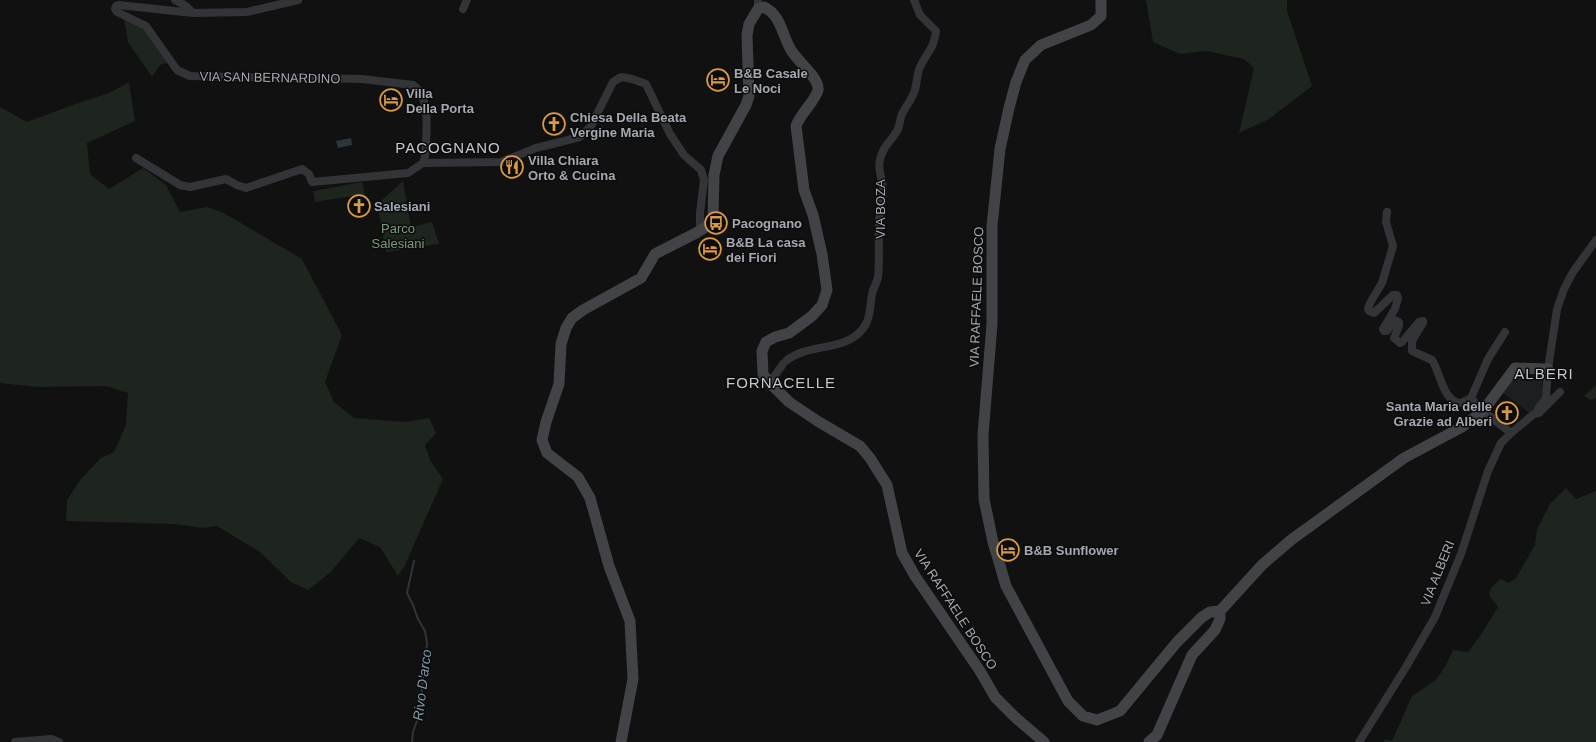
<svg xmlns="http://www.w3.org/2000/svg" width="1596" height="742" font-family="Arial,sans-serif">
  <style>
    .built { fill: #1d1e1f }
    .green { fill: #1e241e }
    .water { fill: #2e363b }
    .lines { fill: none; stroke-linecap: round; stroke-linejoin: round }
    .stream { stroke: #2e363b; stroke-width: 2 }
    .street { stroke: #333437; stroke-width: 8 }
    .secondary { stroke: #414347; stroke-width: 11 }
    .labels { text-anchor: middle; stroke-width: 3; stroke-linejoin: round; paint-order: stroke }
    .poi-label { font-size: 13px; font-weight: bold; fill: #a4a9b1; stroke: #0c0c0d; text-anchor: start }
    .street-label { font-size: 13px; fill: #a4a9b1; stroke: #0c0c0d }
    .park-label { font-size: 13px; fill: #7e9a7e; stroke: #0c0c0d }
    .water-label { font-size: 14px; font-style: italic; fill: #7f99a8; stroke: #0c0c0d }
    .quarter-label { font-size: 15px; letter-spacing: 1px; fill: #c5c8ce; stroke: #0c0c0d }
  </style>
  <rect width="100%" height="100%" fill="#111112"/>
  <!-- built -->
  <path class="built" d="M 1542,375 L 1543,399 L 1532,415 L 1503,393 L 1515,377 Z"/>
  <!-- green -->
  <path class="green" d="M 1146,0 L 1287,0 L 1287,11 L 1312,86 L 1269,119 L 1239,133 L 1254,68 L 1244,59 L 1206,51 L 1180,54 L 1153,42 Z
    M 124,19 L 145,29 L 168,62 L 160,65 L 152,77 L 128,42 Z
    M 129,82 L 135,121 L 87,143 L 90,174 L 109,189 L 143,168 L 166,185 L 180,212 L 207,207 L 222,212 L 302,259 L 342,335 L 325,382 L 334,402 L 354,418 L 405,422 L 429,418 L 436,433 L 425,445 L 430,460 L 443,479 L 405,565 L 398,576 L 380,547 L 359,538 L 331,572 L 308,590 L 291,582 L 260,552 L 217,526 L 203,528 L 175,524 L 66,521 L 67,500 L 81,479 L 101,458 L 114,452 L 126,425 L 128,393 L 106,386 L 37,387 L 0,383 L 0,107 L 27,122 L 75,104 L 109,93 Z
    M 403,181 L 411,227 L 432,222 L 439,244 L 386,252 L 378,207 L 383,199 Z
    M 362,182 L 365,194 L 315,202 L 313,191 Z
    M 1596,385 L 1596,398 L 1591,400 L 1584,396 Z
    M 1566,488 L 1576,499 L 1596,491 L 1596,742 L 1384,742 L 1385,739 L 1392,741 L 1412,696 L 1436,680 L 1446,665 L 1453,650 L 1468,652 L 1482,633 L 1498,607 L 1489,595 L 1491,588 L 1500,579 L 1509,583 L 1516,578 L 1535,545 L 1537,529 L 1550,504 Z"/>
  <!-- water -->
  <path class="water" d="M 351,138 L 352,145 L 338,148 L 336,141 Z"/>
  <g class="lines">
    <!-- stream -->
    <path class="stream" d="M 412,742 L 413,732 L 421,709 L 422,687 L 427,643 L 425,631 L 418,619 L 413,605 L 407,593 L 414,561"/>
    <!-- street -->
    <path class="street" d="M 175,0 L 186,6 L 193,13
      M 298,0 L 247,12 L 193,13 L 119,5 L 116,6 L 115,9 L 117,12 L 146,26 L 177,70 L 190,76 L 362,79 L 413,85 C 432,97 426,137 425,156 L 423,163
      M 463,9 L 467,0
      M 758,9 L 758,0
      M 136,158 L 180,185 L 190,187 L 226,179 L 237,185 L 246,188 L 302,169 L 309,174 L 312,182 L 408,173 L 423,163 L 501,162 L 536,148 L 580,137 L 591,126 L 613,82 L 621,77 L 632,79 L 646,84 L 670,134 L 684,155 L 701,170 L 704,180 L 700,213 L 700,230
      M 1387,212 L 1386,222 L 1393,246 L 1382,283 L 1370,303 L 1368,309 L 1369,311 L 1374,313 L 1393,295 L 1397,295 L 1398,298 L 1395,309 L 1383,329 L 1384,331 L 1387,331 L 1395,320 L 1399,322 L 1399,326 L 1394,338 L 1400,343 L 1402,342 L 1419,322 L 1423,321 L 1423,323 L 1414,337 L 1412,342 L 1412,351 L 1432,360 C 1440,371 1443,403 1461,403 L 1471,398
      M 1505,332 L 1488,359 L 1471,398 L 1483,411 L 1511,433
      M 786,361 C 810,341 849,354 866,324 C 871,315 870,304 872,294 C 873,288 877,283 878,277 C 880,259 878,241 879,223 C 880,212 882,201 883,190 C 883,179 877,170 880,160 C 882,146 893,140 898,129 C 900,124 900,119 902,114 C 906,106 912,99 915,90 C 917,82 917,74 920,67 C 927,52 934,49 936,31 L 920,15 L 914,0
      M 768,381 L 771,381 L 783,364
      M 1538,409 L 1546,398 L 1548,369 L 1557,309 L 1564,289 L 1573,272 L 1596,240
      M 15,742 L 51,739 L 59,742
      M 1359,742 L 1406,667 L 1435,617 L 1461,554 L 1488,471 L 1501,443 L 1511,433 L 1534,414 L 1539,413 L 1560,392"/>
    <!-- secondary -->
    <path class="secondary" d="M 1101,0 L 1101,16 L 1091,25 L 1041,45 L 1025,60 L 1016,82 L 1009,108 L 1000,149 L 992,226 L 992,324 L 983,435 L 984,499 L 993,542 L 1006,586 L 1068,701 L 1083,716 L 1097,720 L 1120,711 L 1177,642 L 1202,617 L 1210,612 L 1220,611 L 1220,619 L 1215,630 L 1192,655 L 1157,735 L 1149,742
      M 1220,611 L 1262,565 L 1291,540 L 1404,458 L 1462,427 L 1483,411 L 1515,368 L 1548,369
      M 621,742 L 633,679 L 630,621 L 609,566 L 590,498 L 578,477 L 547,453 L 542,440 L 546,422 L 559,384 L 561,344 L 566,328 L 572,318 L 583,310 L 641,278 L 655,254 L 696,233 L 709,225 L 713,220 L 714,175 L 718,156 L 746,105 L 749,96 L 747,35 L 749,24 L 758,9 L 764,7 C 781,15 782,35 791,50 C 797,61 820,78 818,90 C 816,100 800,114 796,126 L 804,190 L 813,215 L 822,254 L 827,290 L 822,305 L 812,316 L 789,333 L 775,337 L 766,342 L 762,351 L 763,374 L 768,381 L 789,402 L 819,422 L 860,446 L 870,458 L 887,485 L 902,553 L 915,576 L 980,671 L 995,697 L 1017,719 L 1044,742"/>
  </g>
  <!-- icons -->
  <defs>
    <g id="hotel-ring" transform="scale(1.15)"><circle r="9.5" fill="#0c0c0d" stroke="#d99a43" stroke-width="1.5"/><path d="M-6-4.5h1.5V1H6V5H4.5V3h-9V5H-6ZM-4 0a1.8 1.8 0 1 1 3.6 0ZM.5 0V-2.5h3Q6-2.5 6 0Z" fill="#d99a43"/></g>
    <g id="church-ring" transform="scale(1.15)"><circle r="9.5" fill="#0c0c0d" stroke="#d99a43" stroke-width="1.5"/><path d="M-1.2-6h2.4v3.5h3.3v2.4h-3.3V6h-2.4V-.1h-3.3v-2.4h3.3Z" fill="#d99a43"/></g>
    <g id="restaurant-ring" transform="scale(1.15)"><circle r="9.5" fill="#0c0c0d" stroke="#d99a43" stroke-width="1.5"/><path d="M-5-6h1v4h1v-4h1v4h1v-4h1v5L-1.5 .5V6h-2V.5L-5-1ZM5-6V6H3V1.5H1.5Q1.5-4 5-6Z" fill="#d99a43"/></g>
    <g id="bus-ring" transform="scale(1.15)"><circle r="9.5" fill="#0c0c0d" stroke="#d99a43" stroke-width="1.5"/><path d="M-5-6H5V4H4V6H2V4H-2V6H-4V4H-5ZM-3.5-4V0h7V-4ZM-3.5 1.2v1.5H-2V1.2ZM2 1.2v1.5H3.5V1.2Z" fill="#d99a43"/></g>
  </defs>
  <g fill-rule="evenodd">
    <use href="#hotel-ring" x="718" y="80"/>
    <use href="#hotel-ring" x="391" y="100"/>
    <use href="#church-ring" x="554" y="124"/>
    <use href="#restaurant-ring" x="512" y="167"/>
    <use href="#church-ring" x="359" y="206"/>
    <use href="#bus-ring" x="716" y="223"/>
    <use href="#hotel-ring" x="710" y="249"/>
    <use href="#church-ring" x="1507" y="413"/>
    <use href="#hotel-ring" x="1008" y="550"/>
  </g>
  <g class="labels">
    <!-- poi labels -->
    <g class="poi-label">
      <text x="734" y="78">B&amp;B Casale<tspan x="734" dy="15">Le Noci</tspan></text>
      <text x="406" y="98">Villa<tspan x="406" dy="15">Della Porta</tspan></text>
      <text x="570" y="122">Chiesa Della Beata<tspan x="570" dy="15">Vergine Maria</tspan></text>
      <text x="528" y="165">Villa Chiara<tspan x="528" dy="15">Orto &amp; Cucina</tspan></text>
      <text x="374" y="211">Salesiani</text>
      <text x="732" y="228">Pacognano</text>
      <text x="726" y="247">B&amp;B La casa<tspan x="726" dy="15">dei Fiori</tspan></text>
      <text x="1492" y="411" text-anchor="end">Santa Maria delle<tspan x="1492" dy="15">Grazie ad Alberi</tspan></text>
      <text x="1024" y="555">B&amp;B Sunflower</text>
    </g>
    <!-- street labels -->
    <g class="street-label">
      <text transform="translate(270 77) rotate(1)" y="5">VIA SAN BERNARDINO</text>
      <text transform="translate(880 209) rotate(-90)" y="5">VIA BOZA</text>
      <text transform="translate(976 297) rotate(-88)" y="5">VIA RAFFAELE BOSCO</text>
      <text transform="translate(1437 573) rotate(-68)" y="5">VIA ALBERI</text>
      <text transform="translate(956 609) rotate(57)" y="5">VIA RAFFAELE BOSCO</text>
    </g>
    <!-- park labels -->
    <g class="park-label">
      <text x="398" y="233">Parco<tspan x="398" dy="15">Salesiani</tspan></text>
    </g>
    <!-- water labels -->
    <g class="water-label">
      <text transform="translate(422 685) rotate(-83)" y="5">Rivo D'arco</text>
    </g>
    <!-- quarter labels -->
    <g class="quarter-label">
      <text x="448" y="153">PACOGNANO</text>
      <text x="1544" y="379">ALBERI</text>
      <text x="781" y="388">FORNACELLE</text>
    </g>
  </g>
</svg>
